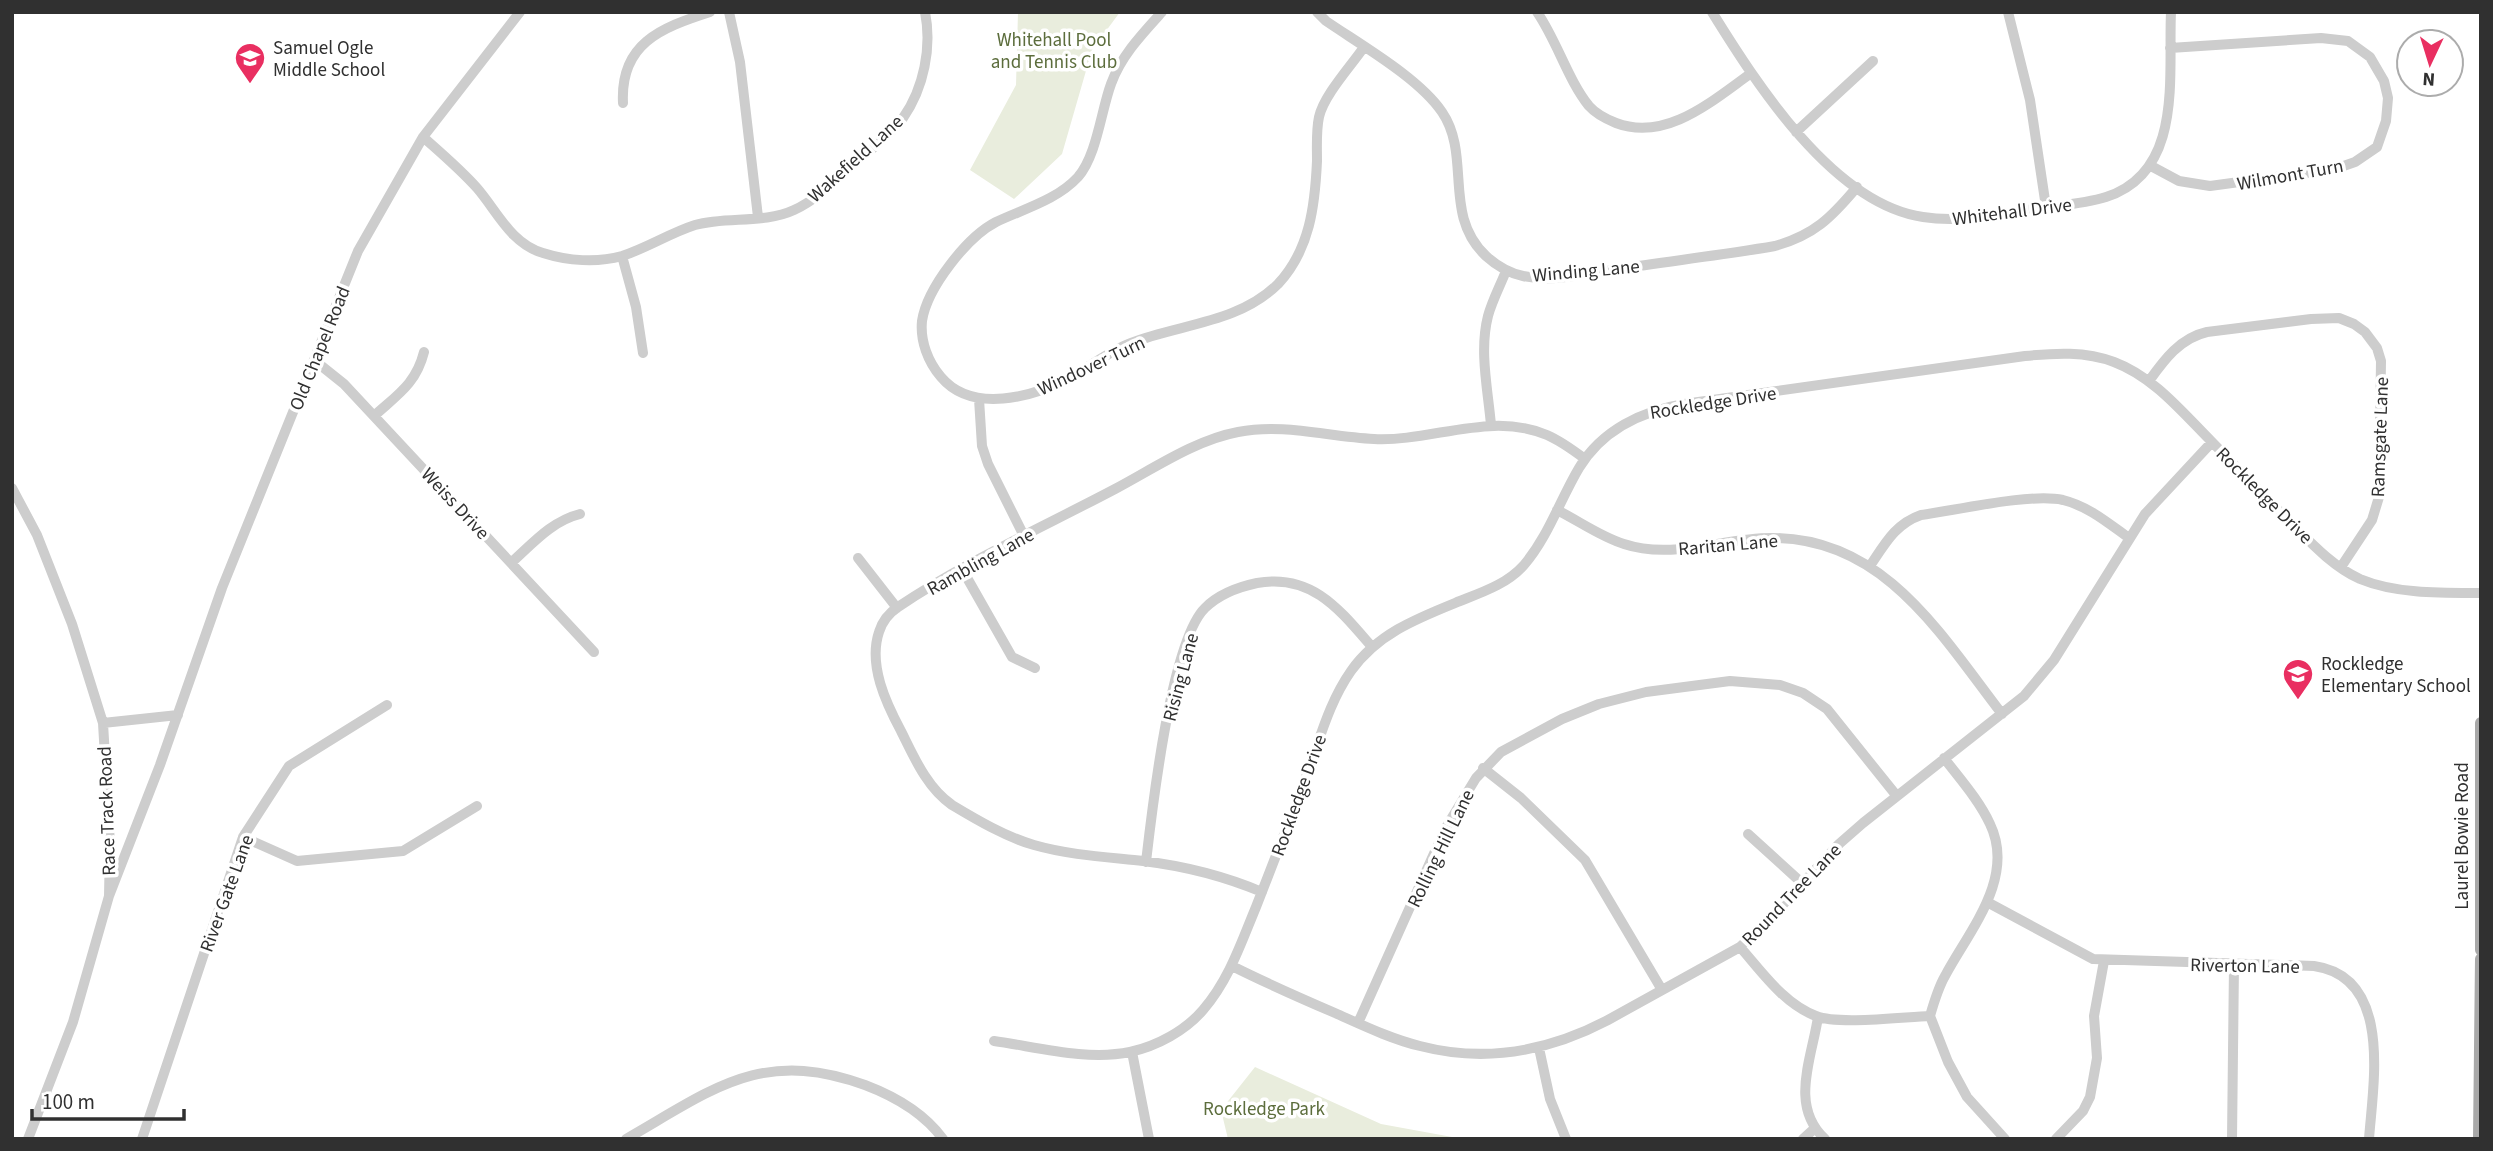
<svg xmlns="http://www.w3.org/2000/svg" width="2493" height="1151" font-family="'Source Sans 3',sans-serif">
  <style>
    .green { fill: #e9eddd }
    .lines { fill: none; stroke-linecap: round; stroke-linejoin: round }
    .minor { stroke: #cdcdcd; stroke-width: 10 }
    .major { stroke: #a8a8a8; stroke-width: 12 }
    .labels { text-anchor: middle; stroke-width: 7; stroke-linejoin: round; paint-order: stroke }
    .park-label { font-size: 19px; fill: #5c6d3c; stroke: #fff }
    .poi-label { font-size: 19px; fill: #303030; stroke: #fff; text-anchor: start }
    .street-label { font-size: 19px; fill: #303030; stroke: #fff }
  </style>
  <rect width="100%" height="100%" fill="#fff"/>
  <!-- green -->
  <path class="green" d="M 1018,12 L 1120,12 L 1092,50 L 1062,154 L 1014,199 L 970,170 L 1016,85 Z
    M 1255,1067 L 1381,1124 L 1463,1139 L 1228,1139 L 1221,1110 Z"/>
  <g class="lines">
    <!-- minor -->
    <path class="minor" d="M 729,12 L 740,62 L 758,217
      M 1162,12 C 1142,34 1121,56 1111,84 C 1101,111 1097,155 1078,177 C 1057,200 1023,209 996,222 C 967,237 927,288 922,321 C 920,341 928,362 941,377 C 972,414 1033,397 1069,378 C 1090,367 1109,351 1131,343 C 1180,324 1239,323 1278,284 C 1310,250 1315,205 1317,161 C 1317,146 1316,131 1319,117 C 1324,95 1351,66 1364,47
      M 1317,12 L 1326,21 C 1361,45 1419,78 1442,112 C 1472,156 1442,215 1486,256 C 1497,266 1509,273 1523,276 C 1553,283 1588,273 1618,269 C 1670,261 1723,255 1775,246 C 1814,235 1831,218 1857,187
      M 1537,12 C 1557,41 1568,80 1589,106 C 1596,114 1606,119 1616,123 C 1666,142 1712,101 1750,74
      M 1712,12 C 1756,83 1833,204 1923,217 C 1961,223 2001,214 2039,208 C 2061,205 2084,204 2106,197 C 2184,172 2168,76 2171,12
      M 2008,12 L 2030,100 L 2046,207
      M 623,103 C 620,44 660,28 710,12
      M 1796,132 L 1873,61
      M 423,137 C 441,153 460,169 477,188 C 497,211 511,244 543,253 C 568,261 597,263 622,256 C 647,248 670,233 695,225 C 727,216 764,224 794,210 C 816,200 835,181 853,165 C 869,151 890,136 903,118 C 924,88 932,47 925,12
      M 2151,166 L 2179,181 L 2210,186 L 2335,169 L 2355,162 L 2377,147 L 2386,121 L 2388,98 L 2384,81 L 2370,57 L 2348,41 L 2321,38 L 2170,48
      M 622,256 L 636,307 L 643,353
      M 314,360 L 344,384 L 594,652
      M 2149,381 C 2164,360 2180,338 2207,332 L 2311,319 L 2339,318 L 2354,324 L 2365,332 L 2377,348 L 2381,361 L 2379,497 L 2372,520 L 2341,567
      M 979,399 L 982,446 L 988,464 L 1024,536
      M 374,416 C 397,395 416,384 424,352
      M 1491,425 C 1488,390 1479,351 1488,316 C 1492,301 1500,286 1506,271
      M 12,488 L 37,535 L 72,624 L 103,723 L 110,844 L 109,896 L 73,1022 L 28,1139
      M 1557,510 C 1579,521 1601,537 1624,544 C 1672,560 1723,538 1771,538 C 1884,537 1941,635 2002,714
      M 858,558 L 897,608
      M 512,562 C 533,543 552,521 580,514
      M 1870,566 C 1885,544 1895,524 1921,515 C 1957,510 2030,493 2063,500 C 2088,506 2108,523 2129,538
      M 962,569 L 1012,657 L 1035,668
      M 103,723 L 178,715
      M 1944,758 C 1960,779 1979,800 1990,824 C 2016,878 1969,931 1945,976 C 1938,988 1934,1002 1930,1016 L 1948,1062 L 1967,1097 L 2005,1139
      M 1483,768 L 1521,798 L 1585,860 L 1662,990
      M 1748,834 L 1803,884
      M 243,837 L 297,861 L 403,851 L 477,806
      M 1146,862 C 1152,810 1171,641 1205,608 C 1218,595 1238,587 1257,583 C 1312,573 1340,610 1372,647
      M 1262,892 C 1224,876 1184,866 1143,861 C 1106,857 1069,855 1034,845 C 1006,837 977,820 952,805 C 927,788 914,757 901,731 C 886,703 868,665 879,632 C 882,622 889,613 898,607 C 963,563 1045,526 1115,489 C 1153,469 1195,440 1238,432 C 1284,423 1328,437 1374,439 C 1431,442 1491,411 1547,435 C 1561,441 1573,450 1585,459
      M 109,896 L 160,765 L 222,588 L 358,251 L 423,137 L 520,12
      M 1987,902 L 2093,959 L 2314,966 C 2393,977 2373,1084 2369,1139
      M 1740,947 C 1762,972 1784,1004 1816,1016 C 1838,1025 1903,1017 1930,1016
      M 1232,966 C 1266,983 1300,998 1335,1013 C 1362,1025 1391,1039 1420,1046 C 1485,1063 1549,1051 1608,1020 L 1740,947 L 1765,924 L 1839,844 L 1863,823 L 2024,696 L 2054,660 L 2145,514 L 2212,442
      M 1818,1017 C 1812,1058 1789,1106 1825,1139
      M 1358,1023 L 1445,829 L 1476,778 L 1501,752 L 1562,719 L 1599,704 L 1646,692 L 1730,681 L 1780,685 L 1803,693 L 1827,709 L 1896,795
      M 994,1041 C 1037,1047 1087,1061 1130,1052 C 1157,1046 1185,1031 1203,1010 C 1229,980 1241,943 1256,907 C 1274,861 1292,815 1309,768 C 1321,735 1330,701 1351,671 C 1378,633 1418,618 1460,601 C 1483,592 1507,584 1524,565 C 1548,537 1560,500 1579,468 C 1602,430 1642,411 1684,404 L 2025,356 C 2055,353 2085,351 2114,362 C 2154,377 2182,412 2212,442 C 2238,469 2264,495 2290,522 C 2310,542 2333,567 2360,579 C 2396,594 2442,593 2481,593
      M 1539,1048 L 1550,1099 L 1566,1139
      M 1132,1052 L 1149,1139
      M 142,1139 L 243,837 L 289,766 L 387,705
      M 626,1139 C 712,1090 761,1047 865,1085 C 894,1096 924,1113 943,1139
      M 1803,1139 L 1814,1129
      M 2056,1139 L 2083,1111 L 2090,1097 L 2097,1058 L 2094,1016 L 2104,961
      M 2232,1139 L 2234,964"/>
    <!-- major -->
    <path class="major" d="M 2481,723 L 2481,950
      M 2479,1139 L 2481,959"/>
  </g>
  <!-- icons -->
  <defs>
    <g id="school-pin" transform="scale(1.575)"><path d="M0 17L-7.5 6A9.5 9.5 0 1 1 7.5 6Z" fill="#e92f61" stroke="#fff"/><path d="M0-5L7-2L0 1L-7-2ZM-4 1L0 2.5L4 1V4Q0 6-4 4Z" fill="#fff"/></g>
  </defs>
  <g fill-rule="evenodd">
    <use href="#school-pin" x="250" y="58"/>
    <use href="#school-pin" x="2298" y="674"/>
  </g>
  <g class="labels">
    <!-- park labels -->
    <g class="park-label">
      <text x="1054" y="46">Whitehall Pool<tspan x="1054" dy="22">and Tennis Club</tspan></text>
      <text x="1264" y="1115">Rockledge Park</text>
    </g>
    <!-- poi labels -->
    <g class="poi-label">
      <text x="273" y="54">Samuel Ogle<tspan x="273" dy="22">Middle School</tspan></text>
      <text x="2321" y="670">Rockledge<tspan x="2321" dy="22">Elementary School</tspan></text>
    </g>
    <!-- street labels -->
    <g class="street-label">
      <text transform="translate(855 158) rotate(-42)" y="7">Wakefield Lane</text>
      <text transform="translate(2290 174) rotate(-10)" y="7">Wilmont Turn</text>
      <text transform="translate(2012 211) rotate(-7)" y="7">Whitehall Drive</text>
      <text transform="translate(1586 270) rotate(-5)" y="7">Winding Lane</text>
      <text transform="translate(319 348) rotate(-68)" y="7">Old Chapel Road</text>
      <text transform="translate(1091 365) rotate(-25)" y="7">Windover Turn</text>
      <text transform="translate(1713 402) rotate(-9)" y="7">Rockledge Drive</text>
      <text transform="translate(2379 437) rotate(-88)" y="7">Ramsgate Lane</text>
      <text transform="translate(2265 495) rotate(45)" y="7">Rockledge Drive</text>
      <text transform="translate(456 503) rotate(47)" y="7">Weiss Drive</text>
      <text transform="translate(1728 544) rotate(-5)" y="7">Raritan Lane</text>
      <text transform="translate(980 561) rotate(-29)" y="7">Rambling Lane</text>
      <text transform="translate(1180 677) rotate(-75)" y="7">Rising Lane</text>
      <text transform="translate(1298 795) rotate(-70)" y="7">Rockledge Drive</text>
      <text transform="translate(106 811) rotate(-92)" y="7">Race Track Road</text>
      <text transform="translate(2461 836) rotate(-90)" y="7">Laurel Bowie Road</text>
      <text transform="translate(1440 848) rotate(-64)" y="7">Rolling Hill Lane</text>
      <text transform="translate(226 893) rotate(-70)" y="7">River Gate Lane</text>
      <text transform="translate(1791 894) rotate(-46)" y="7">Round Tree Lane</text>
      <text transform="translate(2245 965) rotate(1)" y="7">Riverton Lane</text>
    </g>
  </g>
  <!-- border -->
  <rect width="2493" height="1151" fill="none" stroke="#303030" stroke-width="28"/>
  <!-- north arrow -->
  <g transform="translate(2430 63) rotate(184)"><circle r="33" fill="#ffffff" stroke="#acacac" stroke-width="2"/>
  <path d="M0-5L12 26L0 18L-12 26Z" fill="#e92f61"/>
  <text y="-10" font-size="19" font-weight="bold" text-anchor="middle" fill="#303030">N</text>
  </g>
  <!-- scale -->
  <path d="M32 1109v10h152v-10" fill="none" stroke="#303030" stroke-width="3.5"/>
  <text x="42" y="1109" font-size="21" fill="#303030" stroke="#ffffff" stroke-width="5" paint-order="stroke">100 m</text>
</svg>
